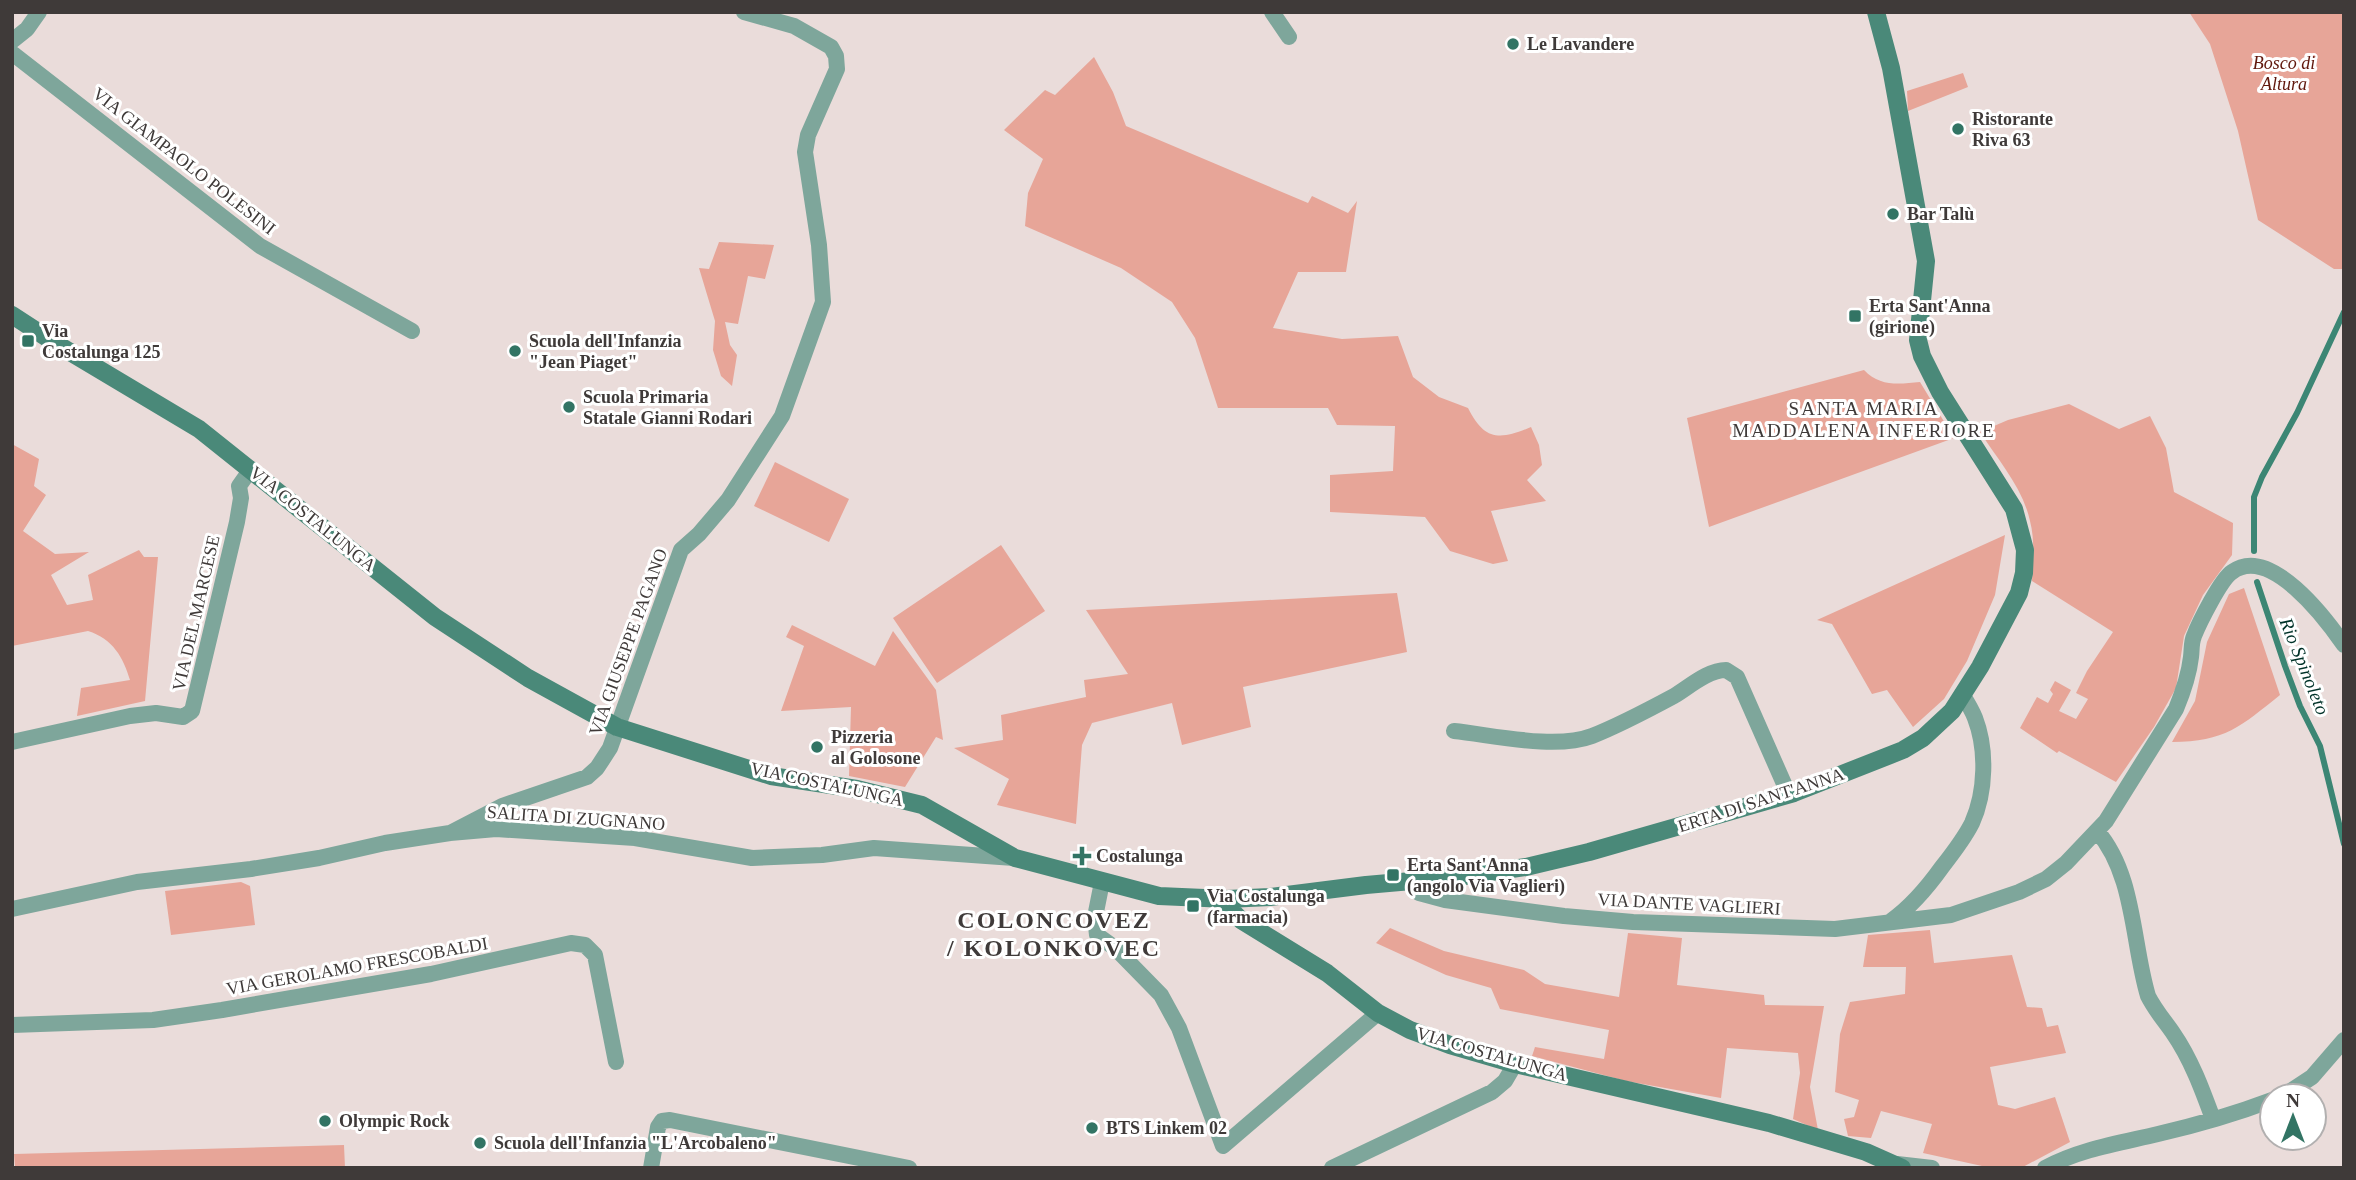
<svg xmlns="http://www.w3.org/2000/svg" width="2356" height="1180" font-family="'Times New Roman',serif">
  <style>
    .green { fill: #e7a598 }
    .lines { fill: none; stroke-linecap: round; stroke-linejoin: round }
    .stream { stroke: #3c8674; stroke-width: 6 }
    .street { stroke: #7ea69b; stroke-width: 16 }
    .secondary { stroke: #4a8979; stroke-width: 18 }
    .poi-dot { fill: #327464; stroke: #fff; stroke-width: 2.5 }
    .labels { text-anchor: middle; stroke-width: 6; stroke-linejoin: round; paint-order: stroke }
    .poi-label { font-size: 18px; font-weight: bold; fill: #3f3a39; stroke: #fff; text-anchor: start }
    .park-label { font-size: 18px; font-style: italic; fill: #61180d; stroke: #fff }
    .street-label { font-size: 18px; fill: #3f3a39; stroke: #fff }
    .neighbourhood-label { font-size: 19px; letter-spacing: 2px; fill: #3f3a39; stroke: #fff }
    .water-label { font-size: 19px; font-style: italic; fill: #003228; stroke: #fff }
    .district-label { font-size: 24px; font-weight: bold; letter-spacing: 2px; fill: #3f3a39; stroke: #fff }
  </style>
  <rect width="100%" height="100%" fill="#eadcda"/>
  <!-- green -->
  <path class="green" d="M 2189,12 L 2344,12 L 2344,269 L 2334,269 L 2258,220 L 2238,131 L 2210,44 Z
    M 1094,57 L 1113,92 L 1126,126 L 1308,203 L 1312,196 L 1348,213 L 1357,201 L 1346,272 L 1298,272 L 1273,328 L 1342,339 L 1398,336 L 1413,377 L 1439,397 L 1468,408 C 1484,440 1499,441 1531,427 L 1539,445 L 1542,465 L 1527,480 L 1546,501 L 1491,511 L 1508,561 L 1493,564 L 1450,551 L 1425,517 L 1330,512 L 1330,475 L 1393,471 L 1395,426 L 1337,425 L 1328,408 L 1218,408 L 1195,338 L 1172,302 L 1121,268 L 1025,226 L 1028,193 L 1043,159 L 1004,130 L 1045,90 L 1055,95 Z
    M 1963,73 L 1968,87 L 1908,111 L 1907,91 Z
    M 719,242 L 774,245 L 765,279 L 748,276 L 738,324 L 725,322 L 730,345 L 737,355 L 732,386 L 721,376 L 713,350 L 715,321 L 699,268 L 709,269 Z
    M 1864,370 C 1880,387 1899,384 1920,382 L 1954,438 L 1709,527 L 1687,418 Z
    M 2069,404 L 2119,429 L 2150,416 L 2166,448 L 2174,492 L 2233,523 L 2232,555 L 2203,595 L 2184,636 L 2176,688 L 2154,727 L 2116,782 L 2059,751 L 2057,753 L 2020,728 L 2037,697 L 2048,703 L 2053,694 L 2050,690 L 2055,681 L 2071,690 L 2059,711 L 2076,719 L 2088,699 L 2076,693 L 2087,671 L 2113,632 L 2032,581 C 2033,561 2035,540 2030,521 C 2023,488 1998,460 1980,432 L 2008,420 Z
    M 12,444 L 39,459 L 34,486 L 46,495 L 23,531 L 55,554 L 89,552 L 51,575 L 67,605 L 93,600 L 88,575 L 139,550 L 144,557 L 158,557 L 145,701 L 77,716 L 81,688 L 130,680 C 123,657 113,639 88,631 L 12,646 Z
    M 775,462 L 849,499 L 829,542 L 754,506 Z
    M 2005,535 L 1995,595 L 1967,661 L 1944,699 L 1913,727 L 1887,690 L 1872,694 L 1832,624 L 1817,620 Z
    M 1001,545 L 1045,611 L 937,683 L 893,618 Z
    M 2244,588 L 2280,695 C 2241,726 2225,742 2172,742 L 2195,701 L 2207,642 L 2229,594 Z
    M 1397,593 L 1407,652 L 1243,687 L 1251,727 L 1182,745 L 1172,703 L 1092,723 L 1082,745 L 1076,824 L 997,805 L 1009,779 L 954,748 L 1003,740 L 1001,715 L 1086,697 L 1084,680 L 1128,674 L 1086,610 Z
    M 792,625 L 875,666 L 893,631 L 936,690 L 943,740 L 936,737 L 905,787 L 849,776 L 851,707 L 781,711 L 804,646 L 786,637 Z
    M 241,882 L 250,886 L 255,925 L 171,935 L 165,891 Z
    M 1390,928 L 1444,951 L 1524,970 L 1545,984 L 1619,997 L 1628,933 L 1682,938 L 1677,985 L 1764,995 L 1765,1005 L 1824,1006 L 1810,1087 L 1818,1130 L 1793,1119 L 1800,1073 L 1798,1053 L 1727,1048 L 1721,1098 L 1626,1081 L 1532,1056 L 1535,1047 L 1604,1059 L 1609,1030 L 1500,1009 L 1491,988 L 1446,975 L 1376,943 Z
    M 1930,930 L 1934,963 L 2012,955 L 2027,1007 L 2042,1008 L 2047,1027 L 2058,1025 L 2066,1053 L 1990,1067 L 1998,1105 L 2015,1109 L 2055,1097 L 2070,1142 L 2021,1168 L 1982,1166 L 1923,1153 L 1932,1124 L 1881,1111 L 1871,1138 L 1848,1136 L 1844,1119 L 1854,1117 L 1859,1100 L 1835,1092 L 1840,1034 L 1850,1002 L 1905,994 L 1906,967 L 1863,967 L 1868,935 Z
    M 344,1145 L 345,1168 L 12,1168 L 15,1166 L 14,1154 Z"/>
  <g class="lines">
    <!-- stream -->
    <path class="stream" d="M 2254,551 L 2254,497 L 2262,477 L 2297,413 L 2344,312
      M 2257,582 L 2285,666 L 2300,706 L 2320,746 L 2344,844"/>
    <!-- street -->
    <path class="street" d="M 1272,12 L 1289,37
      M 12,41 L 27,29 L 39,12
      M 12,53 L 260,246 L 412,331
      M 1454,731 C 1493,735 1555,750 1592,736 C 1620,725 1648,710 1674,696 C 1689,687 1708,670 1726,670 L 1737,677 L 1789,795
      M 12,742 L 130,716 L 156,713 L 183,717 L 192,711 L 237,522 L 241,498 L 239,486 L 251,469
      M 2097,831 C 2135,875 2132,943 2148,996 C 2155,1010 2164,1020 2173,1033 C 2191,1059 2202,1089 2213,1119
      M 450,833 L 502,806 L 587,777 L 597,768 L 610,748 L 681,550 L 699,534 L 728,500 L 782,416 L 823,302 L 819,245 L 805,152 L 808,135 L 837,69 L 836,56 L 831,47 L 794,26 L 744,12
      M 1102,882 L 1095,917 L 1097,935 L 1115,948 L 1161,995 L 1179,1028 L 1223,1146 L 1378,1013
      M 1410,882 L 1419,893 L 1445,900 L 1564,916 L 1633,922 L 1835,929 L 1951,915 L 2019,892 L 2046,879 L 2066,863 L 2106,821 L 2176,709 C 2183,692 2189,675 2191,657 C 2192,650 2191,643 2194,636 C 2199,623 2221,579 2232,572 C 2270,544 2326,619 2344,645
      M 12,909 L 137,882 L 251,869 L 319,858 L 385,843 L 450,833 L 496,829 L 635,838 L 752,858 L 822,855 L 874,848 L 1014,858
      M 1891,921 C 1912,906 1927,888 1942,867 C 1953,853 1964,839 1972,823 C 1986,792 1987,749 1975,718 C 1972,710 1967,702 1962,694
      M 12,1025 L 153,1020 L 222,1010 L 431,974 L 571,943 L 585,945 L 595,955 L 616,1062
      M 2283,1096 L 2312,1077 L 2344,1040
      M 1897,1164 L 1932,1168
      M 651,1168 L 658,1127 L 662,1121 L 670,1120 L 909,1168
      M 1332,1168 L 1492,1092 L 1505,1081 L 1515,1064
      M 2045,1168 C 2080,1149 2120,1143 2158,1134 C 2197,1125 2235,1114 2272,1100"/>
    <!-- secondary -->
    <path class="secondary" d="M 12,315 L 55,343 L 199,429 L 435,617 L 528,678 L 617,727 L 771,776 L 857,789 L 922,805 L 1015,858 L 1159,896 L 1227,899 L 1231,910 L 1241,920 L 1327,973 L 1378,1013 L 1410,1030 L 1450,1045 L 1515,1064 L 1769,1123 L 1866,1152 L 1902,1168
      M 1227,899 L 1270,897 L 1366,885 L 1457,877 L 1526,867 L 1589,852 L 1794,793 L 1903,750 L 1923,738 L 1952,711 L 1980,667 L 2019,593 L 2024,573 L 2025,550 L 2014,509 L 1940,392 L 1922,356 L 1918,340 L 1926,261 L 1891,68 L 1876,12"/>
  </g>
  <!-- markers -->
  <g class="poi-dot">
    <circle cx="1513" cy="44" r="7"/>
    <circle cx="1958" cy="129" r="7"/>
    <circle cx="1893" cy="214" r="7"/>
    <rect x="1848" y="309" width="14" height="14" rx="3.5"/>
    <rect x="21" y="334" width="14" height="14" rx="3.5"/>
    <circle cx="515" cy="351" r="7"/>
    <circle cx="569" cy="407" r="7"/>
    <circle cx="817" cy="747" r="7"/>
    <path d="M1078.5 845.5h7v7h7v7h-7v7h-7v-7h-7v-7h7z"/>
    <rect x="1386" y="868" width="14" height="14" rx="3.5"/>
    <rect x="1186" y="899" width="14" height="14" rx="3.5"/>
    <circle cx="325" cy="1121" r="7"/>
    <circle cx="1092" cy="1128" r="7"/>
    <circle cx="480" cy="1143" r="7"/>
  </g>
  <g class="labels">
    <!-- poi labels -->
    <g class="poi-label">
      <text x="1527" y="50">Le Lavandere</text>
      <text x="1972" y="125">Ristorante<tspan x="1972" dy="21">Riva 63</tspan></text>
      <text x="1907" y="220">Bar Talù</text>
      <text x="1869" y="312">Erta Sant'Anna<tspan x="1869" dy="21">(girione)</tspan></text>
      <text x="42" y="337">Via<tspan x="42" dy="21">Costalunga 125</tspan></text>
      <text x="529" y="347">Scuola dell'Infanzia<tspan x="529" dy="21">"Jean Piaget"</tspan></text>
      <text x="583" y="403">Scuola Primaria<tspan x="583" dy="21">Statale Gianni Rodari</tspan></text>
      <text x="831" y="743">Pizzeria<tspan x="831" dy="21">al Golosone</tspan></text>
      <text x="1096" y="862">Costalunga</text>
      <text x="1407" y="871">Erta Sant'Anna<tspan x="1407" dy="21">(angolo Via Vaglieri)</tspan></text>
      <text x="1207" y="902">Via Costalunga<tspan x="1207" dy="21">(farmacia)</tspan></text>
      <text x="339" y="1127">Olympic Rock</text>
      <text x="1106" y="1134">BTS Linkem 02</text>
      <text x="494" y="1149">Scuola dell'Infanzia "L'Arcobaleno"</text>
    </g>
    <!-- park labels -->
    <g class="park-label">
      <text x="2284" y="69">Bosco di<tspan x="2284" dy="21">Altura</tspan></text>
    </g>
    <!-- street labels -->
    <g class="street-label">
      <text transform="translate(184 161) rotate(38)" y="6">VIA GIAMPAOLO POLESINI</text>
      <text transform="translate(313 519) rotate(39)" y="6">VIA COSTALUNGA</text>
      <text transform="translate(196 613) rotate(-77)" y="6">VIA DEL MARCESE</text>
      <text transform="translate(628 642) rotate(-70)" y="6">VIA GIUSEPPE PAGANO</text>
      <text transform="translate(827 784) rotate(12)" y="6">VIA COSTALUNGA</text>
      <text transform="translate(1761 800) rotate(-18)" y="6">ERTA DI SANT'ANNA</text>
      <text transform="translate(576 818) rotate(4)" y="6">SALITA DI ZUGNANO</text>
      <text transform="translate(1689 904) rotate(3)" y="6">VIA DANTE VAGLIERI</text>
      <text transform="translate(357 966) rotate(-10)" y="6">VIA GEROLAMO FRESCOBALDI</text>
      <text transform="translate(1492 1054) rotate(16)" y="6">VIA COSTALUNGA</text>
    </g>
    <!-- neighbourhood labels -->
    <g class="neighbourhood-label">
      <text x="1864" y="415">SANTA MARIA<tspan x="1864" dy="22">MADDALENA INFERIORE</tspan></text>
    </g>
    <!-- water labels -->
    <g class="water-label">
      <text transform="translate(2305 666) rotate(68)" y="7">Rio Spinoleto</text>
    </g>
    <!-- district labels -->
    <g class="district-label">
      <text x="1054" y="928">COLONCOVEZ<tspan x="1054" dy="28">/ KOLONKOVEC</tspan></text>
    </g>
  </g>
  <!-- border -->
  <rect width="2356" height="1180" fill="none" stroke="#3f3a39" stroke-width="28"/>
  <!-- north arrow -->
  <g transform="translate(2293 1117)"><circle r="33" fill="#ffffff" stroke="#b2b0b0" stroke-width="2"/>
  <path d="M0-5L12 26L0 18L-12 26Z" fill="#327464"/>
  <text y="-10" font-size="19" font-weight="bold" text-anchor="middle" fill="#3f3a39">N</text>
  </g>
</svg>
